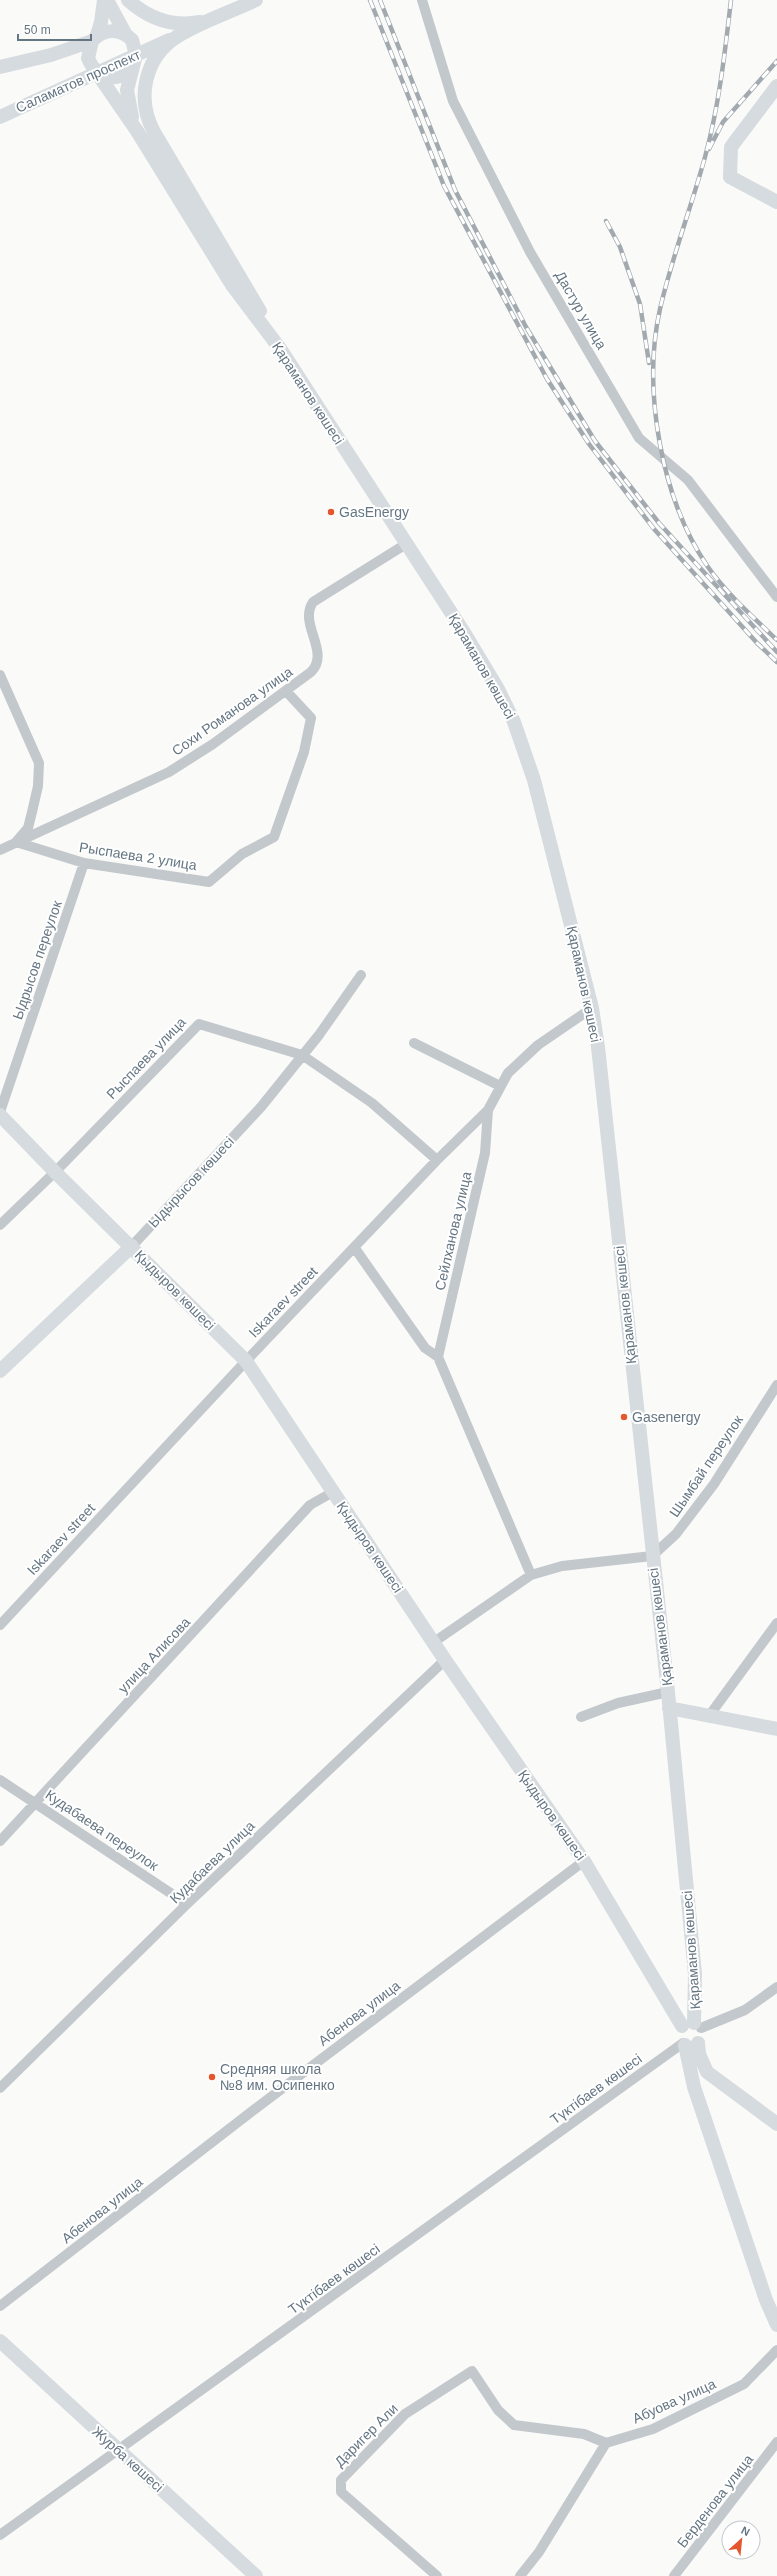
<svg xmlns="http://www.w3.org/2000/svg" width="777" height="2576" font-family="Helvetica,sans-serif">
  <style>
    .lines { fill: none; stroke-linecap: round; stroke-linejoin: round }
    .street { stroke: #c3c8cc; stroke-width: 10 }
    .secondary { stroke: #d6dbdf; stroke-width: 14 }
    .rail-casing { stroke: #a2aab0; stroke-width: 4.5 }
    .rail { stroke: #fff; stroke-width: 3; stroke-dasharray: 9; stroke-linecap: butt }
    .poi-dot { fill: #e4572e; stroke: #fff; stroke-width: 1.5 }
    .labels { text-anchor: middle; stroke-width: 4; stroke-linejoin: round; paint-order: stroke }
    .street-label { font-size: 14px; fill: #657683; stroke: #fff }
    .poi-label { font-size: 14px; fill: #657683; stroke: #fff; text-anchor: start }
  </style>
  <rect width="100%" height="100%" fill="#fafaf8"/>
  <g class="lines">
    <!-- street -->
    <path class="street" d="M 422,0 L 453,101 L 530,252 L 639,438 L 688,480 L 777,597
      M 0,675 L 39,763 L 38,786 L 32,812 L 28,828 L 16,842 L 84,863 L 209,882 L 242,854 L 274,837 L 304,752 L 311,718 L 286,691
      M 0,850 L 169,772 L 213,744 L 311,672 C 331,652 298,624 313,602 L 406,544
      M 414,1043 L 500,1086
      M 0,1112 L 84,863
      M 0,1225 L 55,1172 L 199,1024 L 302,1055 L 372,1103 L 437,1160
      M 132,1246 L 261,1107 L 319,1035 L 361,975
      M 354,1247 L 425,1348 L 438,1357 L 531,1575
      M 438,1357 L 485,1153 L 488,1110
      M 0,1625 L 246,1361 L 437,1160 L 488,1110 L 508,1073 L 538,1045 L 592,1008
      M 434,1642 L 531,1575 L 562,1566 L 652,1556 L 676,1534 L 714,1484 L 777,1385
      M 709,1716 L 777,1623
      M 581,1717 L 618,1703 L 668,1692
      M 0,1780 L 187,1904
      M 0,1841 L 310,1505 L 333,1492
      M 701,2028 L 745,2010 L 777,1987
      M 0,2088 L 187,1904 L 445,1660
      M 0,2306 L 255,2109 L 584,1861
      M 0,2535 L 683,2043
      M 437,2576 L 341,2492 L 341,2480 L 405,2414 L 472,2371 L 498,2410 L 514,2425 L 584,2434 L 606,2443
      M 520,2576 L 539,2552 L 606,2443 L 653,2429 L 744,2384 L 777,2350
      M 674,2576 L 777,2442"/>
    <!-- secondary -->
    <path class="secondary" d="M 107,0 L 126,35
      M 128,0 C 149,19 173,27 200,22
      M 256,0 C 231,12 202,21 178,36 C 144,57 136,99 154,132 L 260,311
      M 97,35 L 101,22 L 104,0
      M 0,67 L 51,55 L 92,41
      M 131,69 C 114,84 96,78 88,58 L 92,41 C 104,28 120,28 132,40 L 136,55 L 127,90 L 132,117
      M 97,73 L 137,131 L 232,285 L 281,350 L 465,634 L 498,689 L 514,722 L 534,780 L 592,1008 L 598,1047 L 668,1692 L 695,1974 L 694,2023
      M 777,86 L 731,147 L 730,177 L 777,202
      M 0,117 L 169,40
      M 0,1115 L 55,1172 L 246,1361 L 445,1660 L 584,1861 L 682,2026
      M 0,1371 L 132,1246
      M 669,1708 L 777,1729
      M 698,2043 L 699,2054 L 707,2072 L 777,2124
      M 685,2045 L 694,2087 L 766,2300 L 777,2325
      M 0,2341 L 256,2576"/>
    <!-- rail casing -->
    <g class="rail-casing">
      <path id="rail" d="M 370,0 L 444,186 L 547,379 L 589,444 L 654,529 L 757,643 L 777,662
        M 380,0 L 455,190 L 526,327 L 595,441 L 659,523 L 777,652
        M 731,0 C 725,52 719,106 705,157 C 691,208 672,257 660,309 C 642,389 661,499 708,567 C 727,594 753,617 777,640
        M 709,149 L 723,122 L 777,61
        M 606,221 L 620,247 L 640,304 L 649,363"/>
    </g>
    <!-- rail -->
    <use href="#rail" class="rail"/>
  </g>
  <!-- markers -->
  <g class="poi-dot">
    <circle cx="331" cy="512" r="4"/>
    <circle cx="624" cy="1417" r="4"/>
    <circle cx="212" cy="2077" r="4"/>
  </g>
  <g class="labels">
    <!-- street labels -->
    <g class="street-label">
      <text transform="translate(78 81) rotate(-24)" y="5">Саламатов проспект</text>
      <text transform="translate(581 310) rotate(60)" y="5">Дастур улица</text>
      <text transform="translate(308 393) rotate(57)" y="5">Қараманов көшесі</text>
      <text transform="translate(482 666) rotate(60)" y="5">Қараманов көшесі</text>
      <text transform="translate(232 711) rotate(-35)" y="5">Сохи Романова улица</text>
      <text transform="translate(138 856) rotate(9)" y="5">Рыспаева 2 улица</text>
      <text transform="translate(37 960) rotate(-71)" y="5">Ыдрысов переулок</text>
      <text transform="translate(584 984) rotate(78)" y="5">Қараманов көшесі</text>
      <text transform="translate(146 1058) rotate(-46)" y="5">Рыспаева улица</text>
      <text transform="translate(191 1182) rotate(-47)" y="5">Ыдырысов көшесі</text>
      <text transform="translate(453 1231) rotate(-77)" y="5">Сейлханова улица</text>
      <text transform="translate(175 1290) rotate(45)" y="5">Қыдыров көшесі</text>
      <text transform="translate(283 1302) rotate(-46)" y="5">Iskaraev street</text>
      <text transform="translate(625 1305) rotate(-96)" y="5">Қараманов көшесі</text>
      <text transform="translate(706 1466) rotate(-56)" y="5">Шымбай переулок</text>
      <text transform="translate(61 1539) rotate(-47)" y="5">Iskaraev street</text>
      <text transform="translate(370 1547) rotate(56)" y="5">Қыдыров көшесі</text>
      <text transform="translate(660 1627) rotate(-97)" y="5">Қараманов көшесі</text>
      <text transform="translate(154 1655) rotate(-47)" y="5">улица Алисова</text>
      <text transform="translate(552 1815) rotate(55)" y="5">Қыдыров көшесі</text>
      <text transform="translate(102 1830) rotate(34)" y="5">Кудабаева переулок</text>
      <text transform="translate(212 1862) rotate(-44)" y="5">Кудабаева улица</text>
      <text transform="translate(691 1950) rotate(-94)" y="5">Қараманов көшесі</text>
      <text transform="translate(359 2013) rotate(-37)" y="5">Абенова улица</text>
      <text transform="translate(596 2089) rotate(-36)" y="5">Түктібаев көшесі</text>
      <text transform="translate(102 2210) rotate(-38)" y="5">Абенова улица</text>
      <text transform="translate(334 2279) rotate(-36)" y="5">Түктібаев көшесі</text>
      <text transform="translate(674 2401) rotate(-24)" y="5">Абуова улица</text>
      <text transform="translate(366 2435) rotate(-45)" y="5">Даригер Али</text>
      <text transform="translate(128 2459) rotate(42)" y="5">Журба көшесі</text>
      <text transform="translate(715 2501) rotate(-52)" y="5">Берденова улица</text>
    </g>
    <!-- poi labels -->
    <g class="poi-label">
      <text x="339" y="517">GasEnergy</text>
      <text x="632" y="1422">Gasenergy</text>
      <text x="220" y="2074">Средняя школа<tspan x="220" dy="16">№8 им. Осипенко</tspan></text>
    </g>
  </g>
  <!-- north arrow -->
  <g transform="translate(741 2540) rotate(27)"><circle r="19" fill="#ffffff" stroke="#c1c8cd"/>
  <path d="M0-3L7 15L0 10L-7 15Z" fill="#e4572e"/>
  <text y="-6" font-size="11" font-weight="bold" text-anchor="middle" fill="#657683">N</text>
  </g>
  <!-- scale -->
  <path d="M18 34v6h73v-6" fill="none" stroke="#657683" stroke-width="2"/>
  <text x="24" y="34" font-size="12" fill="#657683" stroke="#ffffff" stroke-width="3" paint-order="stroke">50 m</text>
</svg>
